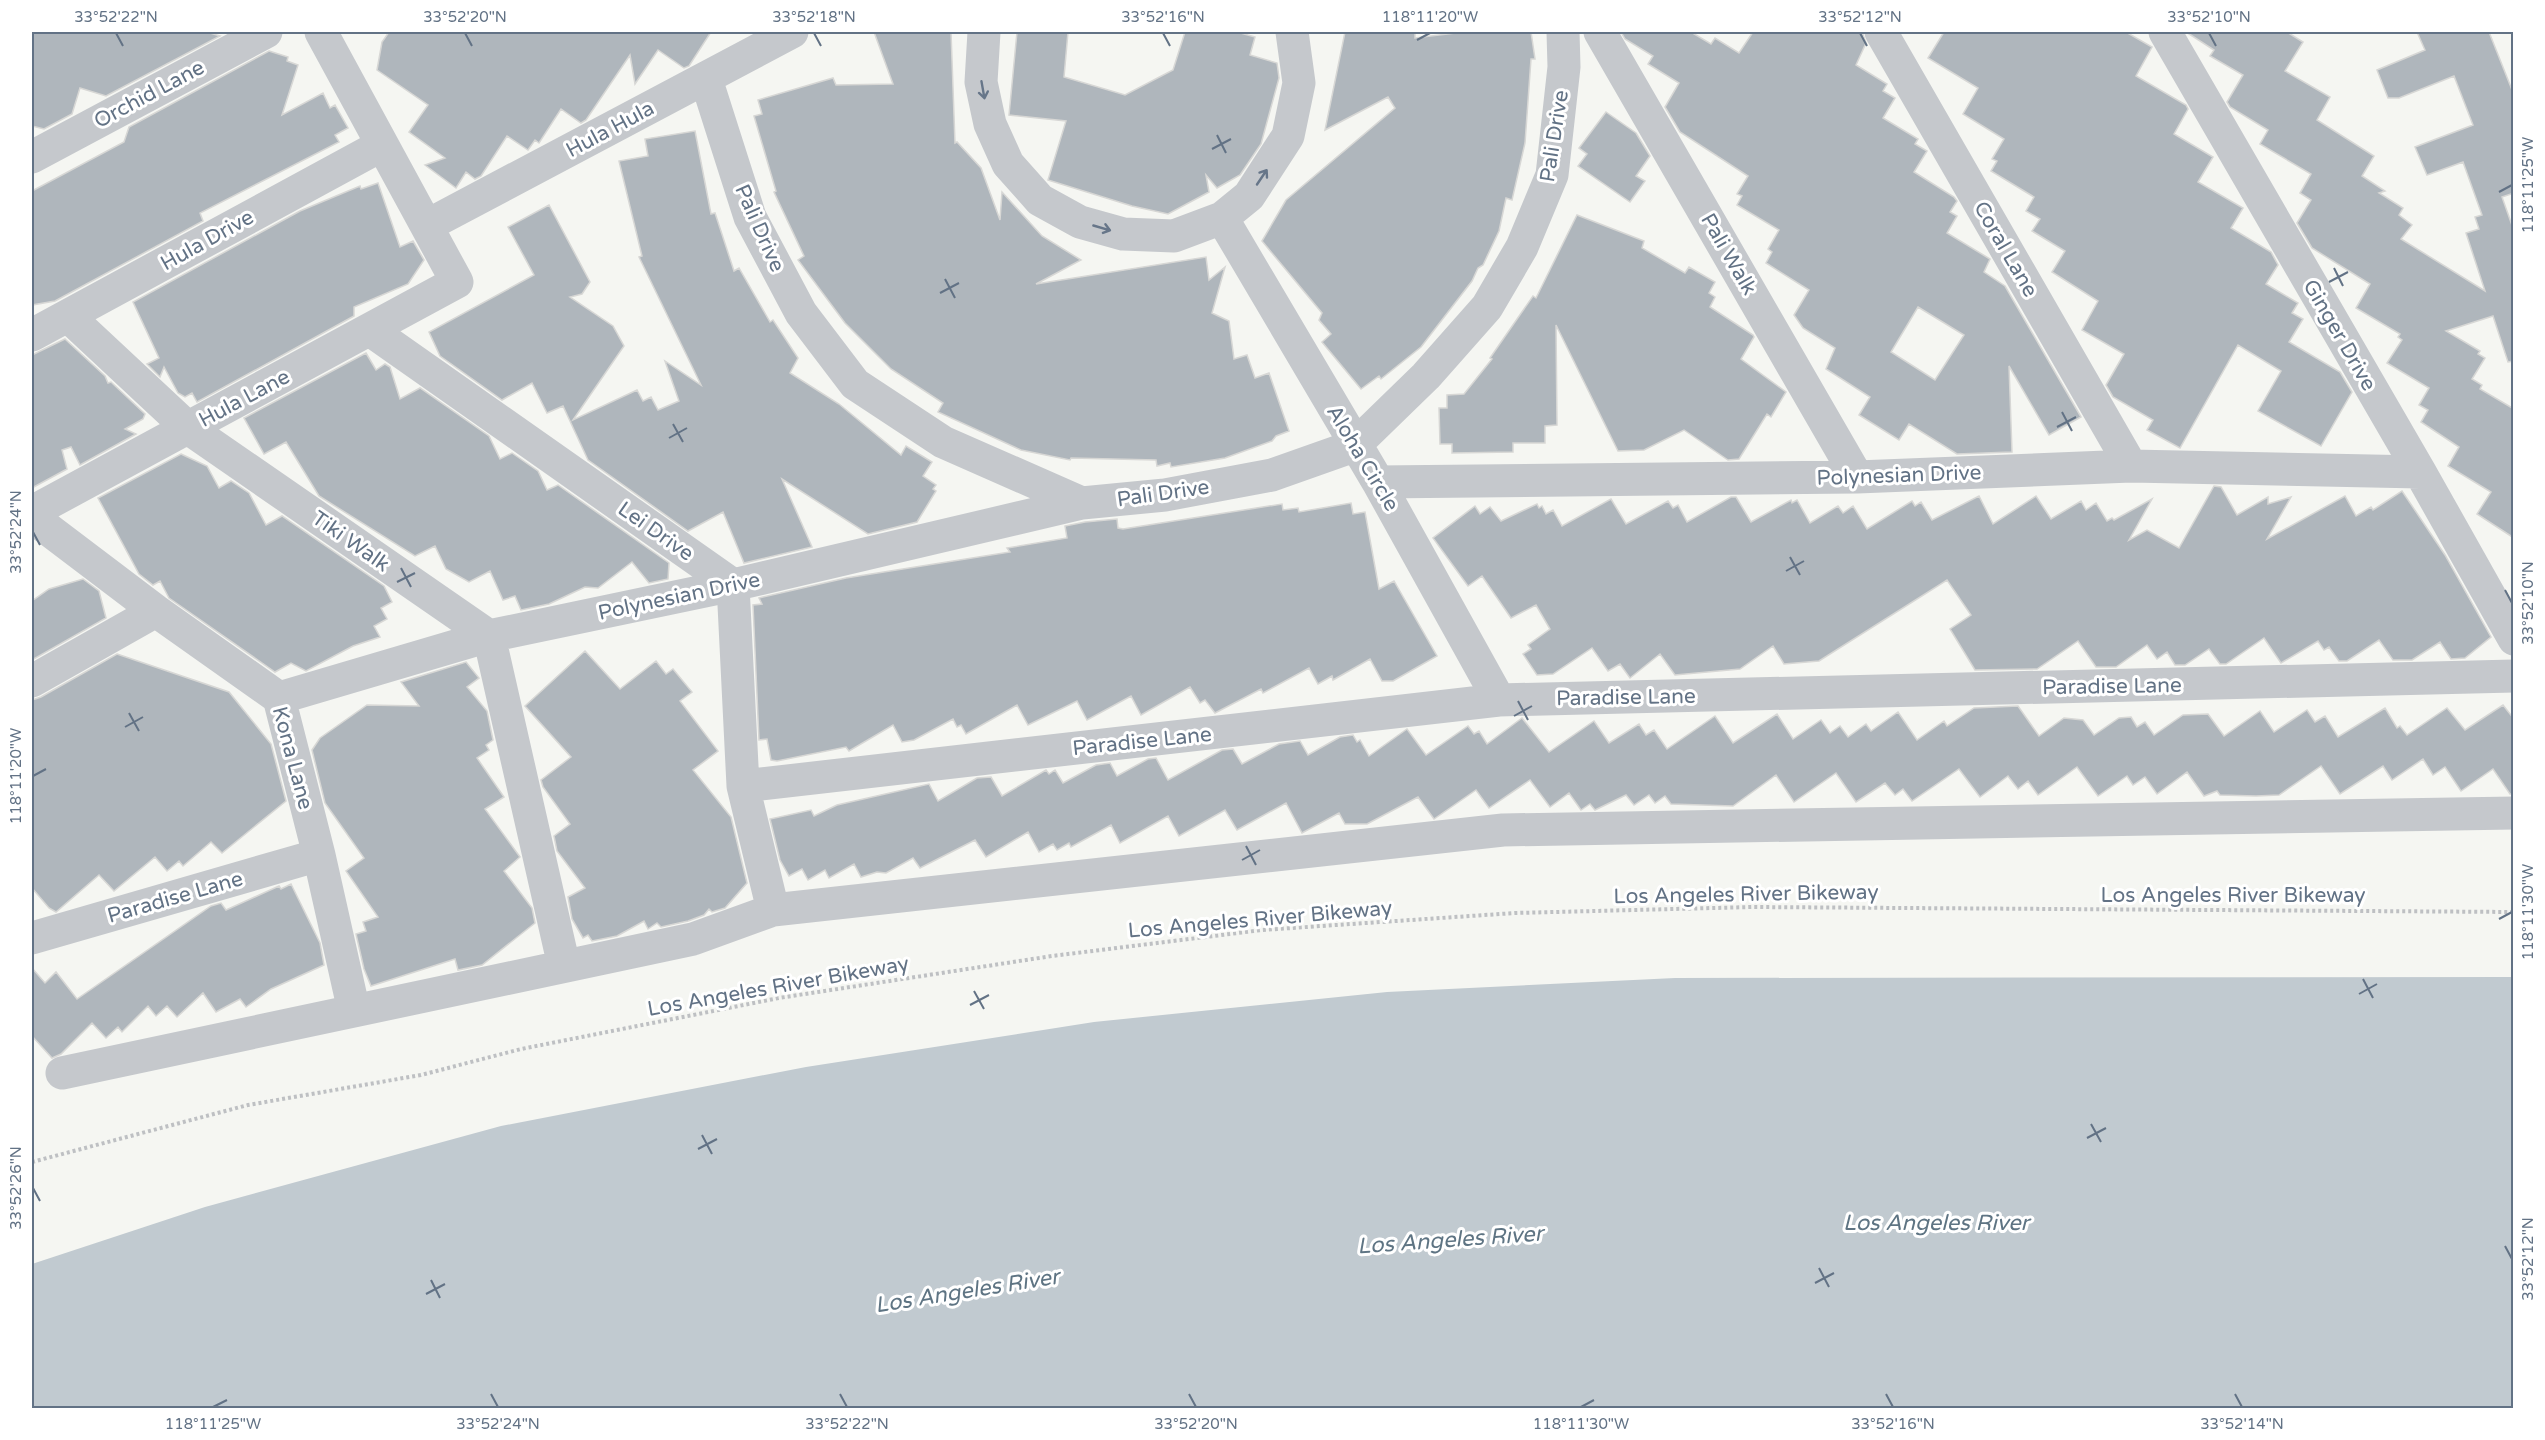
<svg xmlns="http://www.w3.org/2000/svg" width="2545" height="1440" font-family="'Varela Round',sans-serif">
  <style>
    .water { fill: #c1cad0 }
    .building { fill: #afb6bc; stroke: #d7d7d5; stroke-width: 1.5; fill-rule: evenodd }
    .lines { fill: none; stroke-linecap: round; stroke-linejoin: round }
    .path { stroke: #bec0c3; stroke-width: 4; stroke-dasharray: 3 3; stroke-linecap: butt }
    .minor { stroke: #c5c8cc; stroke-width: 33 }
    .oneway { stroke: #677689 }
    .ticks { fill: none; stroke: #627285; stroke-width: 2 }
    .labels { text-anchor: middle; stroke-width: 6; stroke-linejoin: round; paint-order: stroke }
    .street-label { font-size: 21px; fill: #627285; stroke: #fff }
    .water-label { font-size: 22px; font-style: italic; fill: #5e7483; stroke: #fff }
    .neatline { fill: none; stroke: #627285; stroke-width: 2 }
    .ticks-label { font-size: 15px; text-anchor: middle; fill: #627285 }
  </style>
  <rect width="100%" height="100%" fill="#f5f6f2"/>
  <!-- water -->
  <path class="water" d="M 2513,977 L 2513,1408 L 32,1408 L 32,1264 L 205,1207 L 501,1126 L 806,1067 L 1094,1022 L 1387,992 L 1675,978 Z"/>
  <!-- building -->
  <path class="building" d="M 32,32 L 207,32 L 220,36 L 106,96 L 80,88 L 72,114 L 44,129 L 32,126 Z
    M 389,32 L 711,32 L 689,66 L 684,68 L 658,50 L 635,84 L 630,55 L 586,120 L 581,123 L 561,109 L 539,143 L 535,140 L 528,150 L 507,136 L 481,176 L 475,179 L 466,172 L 456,188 L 425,165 L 445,158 L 409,132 L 428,105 L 377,70 L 382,42 Z
    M 874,32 L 951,32 L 955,143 L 957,142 L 981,168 L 1000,220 L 1002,192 L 1042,236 L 1081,260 L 1036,284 L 1206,257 L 1209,280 L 1225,267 L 1212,313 L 1229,321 L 1234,359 L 1247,355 L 1255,378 L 1269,373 L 1289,431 L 1276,436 L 1272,441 L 1225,458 L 1171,467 L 1170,463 L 1157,466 L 1156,460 L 1071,458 L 1070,460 L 1021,450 L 938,412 L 943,403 L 891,369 L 845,323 L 798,260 L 804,256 L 774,192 L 776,191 L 754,116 L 762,114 L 758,100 L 833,78 L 836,85 L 893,84 Z
    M 1017,32 L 1068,32 L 1064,77 L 1125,95 L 1173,70 L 1185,32 L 1237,32 L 1255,37 L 1250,55 L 1277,63 L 1279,78 L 1261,144 L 1240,175 L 1217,188 L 1206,175 L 1209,192 L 1168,214 L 1132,206 L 1048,180 L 1066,121 L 1009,115 Z
    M 1345,32 L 1415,32 L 1415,38 L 1464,32 L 1531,32 L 1535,59 L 1531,59 L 1525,143 L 1512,200 L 1506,198 L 1499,231 L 1483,265 L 1478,268 L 1472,281 L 1421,347 L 1381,379 L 1379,376 L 1361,389 L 1322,342 L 1331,334 L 1319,320 L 1322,313 L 1262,241 L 1286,200 L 1395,108 L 1388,97 L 1325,130 Z
    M 1621,32 L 1691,32 L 1711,44 L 1715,38 L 1739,53 L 1753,32 L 1862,32 L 1866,43 L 1856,65 L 1887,84 L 1883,91 L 1895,98 L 1883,118 L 1918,139 L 1915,144 L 1927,151 L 1914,172 L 1954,197 L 1957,201 L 1950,212 L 1957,216 L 1947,233 L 1990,259 L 1984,272 L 2005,286 L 2081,417 L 2049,435 L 2009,366 L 2012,452 L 1957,454 L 1909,424 L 1899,440 L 1859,415 L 1870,397 L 1826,369 L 1835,348 L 1803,328 L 1794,315 L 1809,290 L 1766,263 L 1772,252 L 1768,249 L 1779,230 L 1737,205 L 1742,196 L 1737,194 L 1748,176 L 1680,132 L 1665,107 L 1679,83 L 1648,64 L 1653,56 L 1625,39 ZM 1918,307 L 1964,335 L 1935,380 L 1891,352 Z
    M 1944,32 L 2126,32 L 2152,47 L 2136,76 L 2186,105 L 2188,109 L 2174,134 L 2213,157 L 2198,182 L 2243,208 L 2231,228 L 2271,252 L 2278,265 L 2266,284 L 2298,303 L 2292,313 L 2303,319 L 2289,342 L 2340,372 L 2352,392 L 2321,446 L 2258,411 L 2281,371 L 2238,345 L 2180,448 L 2147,430 L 2153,420 L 2113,397 L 2106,385 L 2124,354 L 2082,330 L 2098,301 L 2052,272 L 2065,251 L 2032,231 L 2040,219 L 2026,211 L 2034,197 L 1991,171 L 1997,161 L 1992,159 L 2004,139 L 1963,114 L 1978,88 L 1928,58 Z
    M 2186,32 L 2287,32 L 2303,42 L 2285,71 L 2330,97 L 2317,120 L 2374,156 L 2362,176 L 2385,191 L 2379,193 L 2403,208 L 2399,215 L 2412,225 L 2401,239 L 2485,291 L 2466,233 L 2479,229 L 2475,217 L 2482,215 L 2463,162 L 2427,175 L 2415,147 L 2473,125 L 2454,76 L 2399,98 L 2388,98 L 2377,70 L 2425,50 L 2417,32 L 2489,32 L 2514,95 L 2514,193 L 2502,197 L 2514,231 L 2514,361 L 2508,362 L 2493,316 L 2446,331 L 2480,351 L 2478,354 L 2485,358 L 2472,379 L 2482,385 L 2480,389 L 2514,409 L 2514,538 L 2477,514 L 2491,492 L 2448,466 L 2459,447 L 2421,422 L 2428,410 L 2419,405 L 2429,388 L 2387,363 L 2402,340 L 2398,337 L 2400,334 L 2356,308 L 2370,284 L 2312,248 L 2297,223 L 2311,200 L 2300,193 L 2311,174 L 2260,144 L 2268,130 L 2230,107 L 2227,102 L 2243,75 L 2210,56 L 2214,50 Z
    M 269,51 L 288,57 L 287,61 L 298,65 L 282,115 L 323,93 L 330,108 L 335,105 L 348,128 L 335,135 L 339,142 L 200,213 L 203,221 L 55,301 L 32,305 L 32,191 L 124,142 L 129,127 Z
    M 1606,112 L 1636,133 L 1650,156 L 1636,176 L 1645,181 L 1630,202 L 1578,166 L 1587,154 L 1579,148 Z
    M 695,131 L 711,214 L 715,213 L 734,271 L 739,268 L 770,322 L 773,320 L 798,358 L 790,373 L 839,404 L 901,455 L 906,446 L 932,462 L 923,476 L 936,485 L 933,489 L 936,491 L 917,522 L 868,534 L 782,479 L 812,547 L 744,563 L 723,512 L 688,531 L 588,460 L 563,406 L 547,413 L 532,383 L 502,400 L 440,356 L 429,332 L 534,275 L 508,227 L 549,205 L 590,282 L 582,294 L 570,297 L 613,326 L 624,346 L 573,420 L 637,390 L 643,401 L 651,397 L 658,410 L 679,401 L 665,361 L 701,385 L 639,257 L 642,256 L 619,161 L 648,156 L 645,139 Z
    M 378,183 L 400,247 L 413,241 L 424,260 L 408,284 L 354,307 L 354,316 L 197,402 L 192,393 L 185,397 L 178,393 L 164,367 L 160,377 L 147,364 L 159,358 L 133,302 L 300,211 L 360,186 L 361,189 Z
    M 1577,215 L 1644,241 L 1642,248 L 1685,273 L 1689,267 L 1715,282 L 1709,293 L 1715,297 L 1710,307 L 1753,335 L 1754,337 L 1741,359 L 1786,392 L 1771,417 L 1767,414 L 1739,459 L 1728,460 L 1684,430 L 1644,450 L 1618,451 L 1556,325 L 1557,425 L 1545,426 L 1545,443 L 1513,443 L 1513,452 L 1452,453 L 1452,444 L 1440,444 L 1439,408 L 1447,408 L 1447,395 L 1464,394 L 1492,359 L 1490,358 L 1533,296 L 1536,298 Z
    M 65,339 L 105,376 L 108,383 L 111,382 L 145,414 L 143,419 L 125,429 L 136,434 L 80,465 L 71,447 L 62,450 L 67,469 L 32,488 L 32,355 Z
    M 366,353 L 376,370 L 385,364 L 390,367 L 400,399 L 420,388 L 489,436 L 500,459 L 512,453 L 538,471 L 547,490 L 558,485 L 669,563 L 668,579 L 649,583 L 632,562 L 598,588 L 585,587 L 549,604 L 521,610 L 515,596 L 503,600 L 490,571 L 469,582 L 446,569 L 435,546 L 415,556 L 319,496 L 286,442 L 264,454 L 244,418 Z
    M 181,454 L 207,466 L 219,488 L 231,481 L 249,493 L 266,525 L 282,516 L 384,586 L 392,602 L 381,608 L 387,619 L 374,626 L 380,637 L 353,646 L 306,671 L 291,663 L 275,672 L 169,598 L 160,581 L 153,585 L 139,574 L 98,498 Z
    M 2214,486 L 2221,487 L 2237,515 L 2268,497 L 2268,504 L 2291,497 L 2267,539 L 2345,496 L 2356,516 L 2371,507 L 2373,510 L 2402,491 L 2445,555 L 2491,637 L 2465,658 L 2451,659 L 2440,642 L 2412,660 L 2393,660 L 2379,640 L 2347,661 L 2339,661 L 2329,647 L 2324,650 L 2318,641 L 2281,663 L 2264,638 L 2226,664 L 2220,664 L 2209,649 L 2185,665 L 2175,665 L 2167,652 L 2157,659 L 2147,645 L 2116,667 L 2096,667 L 2078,641 L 2037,669 L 1975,670 L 1950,629 L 1971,615 L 1947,580 L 1819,661 L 1784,664 L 1773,646 L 1740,669 L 1675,675 L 1660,654 L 1630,678 L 1620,664 L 1608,671 L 1592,648 L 1553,674 L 1537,675 L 1523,654 L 1531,649 L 1528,645 L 1550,629 L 1536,605 L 1511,618 L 1482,576 L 1468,586 L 1433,538 L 1475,506 L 1480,514 L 1490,507 L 1501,521 L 1537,504 L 1539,508 L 1542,506 L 1546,514 L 1553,510 L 1562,526 L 1611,499 L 1626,524 L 1668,501 L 1673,508 L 1678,505 L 1687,522 L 1731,497 L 1736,497 L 1751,522 L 1791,500 L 1792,503 L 1797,500 L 1810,523 L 1838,506 L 1843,513 L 1853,506 L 1867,529 L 1912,501 L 1915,506 L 1921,502 L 1932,520 L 1979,496 L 1993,524 L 2036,496 L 2051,519 L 2081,501 L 2086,510 L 2096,503 L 2107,521 L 2112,518 L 2114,520 L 2152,499 L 2129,540 L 2147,530 L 2179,548 Z
    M 1351,503 L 1353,514 L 1365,512 L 1379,589 L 1394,581 L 1437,656 L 1393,681 L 1382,681 L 1370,659 L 1333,680 L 1332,676 L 1318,684 L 1309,668 L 1263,693 L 1261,689 L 1215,713 L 1205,700 L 1200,703 L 1190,687 L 1141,715 L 1131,696 L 1087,720 L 1077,701 L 1028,725 L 1017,705 L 966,734 L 961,725 L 957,727 L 953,719 L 914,740 L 902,742 L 893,725 L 849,751 L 846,747 L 777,761 L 771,760 L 767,739 L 759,740 L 753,605 L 762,604 L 759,598 L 846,578 L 1010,552 L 1007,548 L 1067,538 L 1065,526 L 1085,522 L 1117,519 L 1118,528 L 1123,529 L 1282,504 L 1283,510 L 1298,508 L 1299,512 Z
    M 83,579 L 99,591 L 106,618 L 32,660 L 32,601 L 49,589 Z
    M 585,651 L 620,689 L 656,661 L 666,674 L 673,669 L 692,692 L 680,701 L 718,751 L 693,770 L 731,817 L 747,883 L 725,908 L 712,912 L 709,909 L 704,915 L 688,921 L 661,927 L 657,923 L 648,929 L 644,921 L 617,936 L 592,941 L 588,935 L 583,938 L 572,919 L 568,897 L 585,888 L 557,851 L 554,836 L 570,824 L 543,787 L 541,780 L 571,757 L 525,706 Z
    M 117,654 L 229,692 L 271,744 L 286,801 L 222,853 L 211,842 L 183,866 L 179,861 L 167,871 L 155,857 L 114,891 L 99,875 L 56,912 L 49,908 L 32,888 L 32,700 L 41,697 Z
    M 466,662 L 479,678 L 467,687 L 487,711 L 493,740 L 486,745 L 489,750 L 477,758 L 504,797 L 485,809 L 520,857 L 504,871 L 532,908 L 535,923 L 482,965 L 458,970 L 455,959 L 371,986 L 364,969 L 356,934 L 366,931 L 363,922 L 378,917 L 346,871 L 364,858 L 325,803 L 312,750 L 320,738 L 367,705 L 419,706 L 401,682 Z
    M 2503,705 L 2514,719 L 2514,794 L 2510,794 L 2493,769 L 2461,791 L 2445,767 L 2433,775 L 2423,759 L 2392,780 L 2383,766 L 2340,794 L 2321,766 L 2279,795 L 2256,796 L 2220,795 L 2217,791 L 2204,796 L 2187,772 L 2157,794 L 2145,777 L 2133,785 L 2127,776 L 2098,796 L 2077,767 L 2038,795 L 2028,781 L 2018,789 L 2008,776 L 1980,797 L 1959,769 L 1912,801 L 1903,789 L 1895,795 L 1885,783 L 1856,802 L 1836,773 L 1794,802 L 1776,775 L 1733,806 L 1671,804 L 1665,796 L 1655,803 L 1649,795 L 1634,805 L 1626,795 L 1595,810 L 1590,804 L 1581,810 L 1569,793 L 1550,807 L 1530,780 L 1489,808 L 1476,790 L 1434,819 L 1418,797 L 1367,824 L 1345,824 L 1339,813 L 1302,833 L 1286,803 L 1237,830 L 1225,810 L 1179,836 L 1168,816 L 1120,843 L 1111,825 L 1071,847 L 1069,843 L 1057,850 L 1053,844 L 1039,852 L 1028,832 L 986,857 L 975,840 L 920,868 L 913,858 L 886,873 L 877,872 L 861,877 L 854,864 L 829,878 L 825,870 L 808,880 L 802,869 L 789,876 L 780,860 L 770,819 L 811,810 L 814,816 L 837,805 L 929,784 L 938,801 L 977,778 L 991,777 L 1002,796 L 1046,770 L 1049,774 L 1055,770 L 1063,783 L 1096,765 L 1110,763 L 1117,776 L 1148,759 L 1156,758 L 1168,780 L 1222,750 L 1233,749 L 1242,764 L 1279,744 L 1300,741 L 1308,755 L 1340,737 L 1353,735 L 1357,742 L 1360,740 L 1369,756 L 1407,729 L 1426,755 L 1468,726 L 1474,734 L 1479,731 L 1487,744 L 1522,718 L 1549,752 L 1594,721 L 1609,743 L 1639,724 L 1646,735 L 1654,730 L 1667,749 L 1715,716 L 1733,743 L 1777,714 L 1793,739 L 1821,720 L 1830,733 L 1840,726 L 1848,737 L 1866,724 L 1871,731 L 1898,712 L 1917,740 L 1944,721 L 1947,726 L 1974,708 L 2018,706 L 2039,736 L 2064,718 L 2083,720 L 2094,735 L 2119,718 L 2131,717 L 2137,727 L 2145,722 L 2154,735 L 2183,715 L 2208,714 L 2224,736 L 2260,711 L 2274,732 L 2307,710 L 2315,722 L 2325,716 L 2338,737 L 2385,708 L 2397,728 L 2400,726 L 2407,735 L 2447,708 L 2465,730 Z
    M 291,884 L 320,943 L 324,965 L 271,989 L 246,1007 L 240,999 L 216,1012 L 203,993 L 177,1017 L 167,1006 L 156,1016 L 148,1006 L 122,1032 L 118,1027 L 106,1038 L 92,1023 L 61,1054 L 52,1058 L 32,1036 L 32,968 L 45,983 L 56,972 L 77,999 L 211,906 L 221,903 L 226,910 L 279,886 L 281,889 Z"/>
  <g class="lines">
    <!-- path -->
    <path class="path" d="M 32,1162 L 248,1105 L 421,1075 L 521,1049 L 779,998 L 1052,956 L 1262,930 L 1515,913 L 1753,907 L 2514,912"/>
    <!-- minor -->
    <path class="minor" d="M 984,32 L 981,82 L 990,124 L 1008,164 L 1040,200 L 1080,222 L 1123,234 L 1174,236 L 1222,218 L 1249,196 L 1288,136 L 1299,83 L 1292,32
      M 1600,32 L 1857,477
      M 1881,32 L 2131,466
      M 2165,32 L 2420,472 L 2514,639
      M 706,79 L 750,217 L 801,313 L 855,384 L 943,442 L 1082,503 L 1165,495 L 1272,475 L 1354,446 L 1426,376 L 1487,307 L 1522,247 L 1552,175 L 1564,67 L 1563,32
      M 32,157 L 266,32
      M 1222,218 L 1378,482 L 1499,700
      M 428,225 L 792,32
      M 68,316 L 188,428 L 489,636 L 564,966
      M 370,330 L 733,585 L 743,786 L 773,910
      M 32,335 L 382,145
      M 1378,482 L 1857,477 L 2131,466 L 2420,472
      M 32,512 L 457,282 L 321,32
      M 32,517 L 156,611 L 279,698 L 319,855 L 354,1011
      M 32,681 L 156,611
      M 279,698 L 489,636 L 733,585 L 1082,503
      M 743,786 L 1499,700 L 2514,676
      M 32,938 L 319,855
      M 62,1073 L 693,939 L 773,910 L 1503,830 L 2514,813"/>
  </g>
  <!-- one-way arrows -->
  <defs><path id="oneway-shaft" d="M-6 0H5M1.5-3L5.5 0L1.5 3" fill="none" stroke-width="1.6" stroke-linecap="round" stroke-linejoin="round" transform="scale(1.5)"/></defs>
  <g class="oneway">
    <use href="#oneway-shaft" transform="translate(983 90) rotate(80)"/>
    <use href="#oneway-shaft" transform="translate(1262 177) rotate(-56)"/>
    <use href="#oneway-shaft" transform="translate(1102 228) rotate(16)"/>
  </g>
  <!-- ticks -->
  <path class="ticks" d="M 116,33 L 123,46M 465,33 L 472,46M 814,33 L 821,46M 1163,33 L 1170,46M 1860,33 L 1867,46M 2209,33 L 2216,46M 1417,40 L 1430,33M 1217,135 L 1226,153M 1212,149 L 1231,139M 2499,192 L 2512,185M 2334,268 L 2343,286M 945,279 L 955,298M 2329,282 L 2348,272M 940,293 L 959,283M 2062,412 L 2072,431M 673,424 L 683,442M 2057,427 L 2076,417M 669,438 L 687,428M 33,532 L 40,545M 1790,557 L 1800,575M 401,568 L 411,587M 1786,571 L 1804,561M 397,582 L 415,573M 2505,590 L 2512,603M 1518,701 L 1528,720M 129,713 L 139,731M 1514,716 L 1532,706M 125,727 L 143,717M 33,776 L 46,769M 1246,846 L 1256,865M 1242,860 L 1260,850M 2499,919 L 2512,912M 2363,979 L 2373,998M 974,991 L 984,1009M 2359,994 L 2377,984M 970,1005 L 989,995M 2091,1124 L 2101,1142M 702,1135 L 712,1154M 2087,1138 L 2106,1128M 698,1149 L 717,1139M 33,1188 L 40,1201M 2505,1246 L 2512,1259M 1819,1268 L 1829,1287M 431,1280 L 440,1298M 1815,1283 L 1834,1273M 426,1294 L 445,1284M 491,1394 L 498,1407M 840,1394 L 847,1407M 1189,1394 L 1196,1407M 1886,1394 L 1893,1407M 2235,1394 L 2242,1407M 213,1407 L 227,1400M 1581,1407 L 1594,1400"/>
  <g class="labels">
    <!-- street labels -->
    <g class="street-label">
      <text transform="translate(149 94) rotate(-28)" y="7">Orchid Lane</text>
      <text transform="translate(610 129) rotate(-28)" y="7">Hula Hula</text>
      <text transform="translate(1554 136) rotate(-81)" y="7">Pali Drive</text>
      <text transform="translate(760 228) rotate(66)" y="7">Pali Drive</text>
      <text transform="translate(207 240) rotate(-29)" y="7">Hula Drive</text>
      <text transform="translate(2006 249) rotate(60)" y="7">Coral Lane</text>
      <text transform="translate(1729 254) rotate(60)" y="7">Pali Walk</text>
      <text transform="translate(2340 335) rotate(60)" y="7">Ginger Drive</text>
      <text transform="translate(244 398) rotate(-28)" y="7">Hula Lane</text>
      <text transform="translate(1363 458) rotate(59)" y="7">Aloha Circle</text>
      <text transform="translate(1899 475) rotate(-2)" y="7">Polynesian Drive</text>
      <text transform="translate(1163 493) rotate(-8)" y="7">Pali Drive</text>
      <text transform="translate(656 531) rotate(35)" y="7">Lei Drive</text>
      <text transform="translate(351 541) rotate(35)" y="7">Tiki Walk</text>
      <text transform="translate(679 596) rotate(-12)" y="7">Polynesian Drive</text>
      <text transform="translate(2112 686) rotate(-1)" y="7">Paradise Lane</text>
      <text transform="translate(1626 697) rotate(-1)" y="7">Paradise Lane</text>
      <text transform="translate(1142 741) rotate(-6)" y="7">Paradise Lane</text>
      <text transform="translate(293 758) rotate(75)" y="7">Kona Lane</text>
      <text transform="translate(1746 894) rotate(-1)" y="7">Los Angeles River Bikeway</text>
      <text x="2233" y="902">Los Angeles River Bikeway</text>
      <text transform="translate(175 897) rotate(-16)" y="7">Paradise Lane</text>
      <text transform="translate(1260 919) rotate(-5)" y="7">Los Angeles River Bikeway</text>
      <text transform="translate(778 986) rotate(-10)" y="7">Los Angeles River Bikeway</text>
    </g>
    <!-- water labels -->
    <g class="water-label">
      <text x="1936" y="1230">Los Angeles River</text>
      <text transform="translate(1450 1239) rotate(-4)" y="8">Los Angeles River</text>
      <text transform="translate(967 1290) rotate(-9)" y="8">Los Angeles River</text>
    </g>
  </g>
  <!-- border -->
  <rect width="2545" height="1440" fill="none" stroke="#ffffff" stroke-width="66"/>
  <rect x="33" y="33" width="2479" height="1374" class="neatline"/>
  <g class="ticks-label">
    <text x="116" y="22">33°52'22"N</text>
    <text x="465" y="22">33°52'20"N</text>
    <text x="814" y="22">33°52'18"N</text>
    <text x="1163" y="22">33°52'16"N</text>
    <text x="1430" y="22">118°11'20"W</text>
    <text x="1860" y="22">33°52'12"N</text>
    <text x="2209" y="22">33°52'10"N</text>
    <text transform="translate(2528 185) rotate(-90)" y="5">118°11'25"W</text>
    <text transform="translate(16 532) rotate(-90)" y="5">33°52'24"N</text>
    <text transform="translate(2528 603) rotate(-90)" y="5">33°52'10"N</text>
    <text transform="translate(16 776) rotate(-90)" y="5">118°11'20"W</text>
    <text transform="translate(2528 912) rotate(-90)" y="5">118°11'30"W</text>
    <text transform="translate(16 1188) rotate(-90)" y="5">33°52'26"N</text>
    <text transform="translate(2528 1259) rotate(-90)" y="5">33°52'12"N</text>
    <text x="213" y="1429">118°11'25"W</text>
    <text x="498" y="1429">33°52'24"N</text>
    <text x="847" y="1429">33°52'22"N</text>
    <text x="1196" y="1429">33°52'20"N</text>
    <text x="1581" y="1429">118°11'30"W</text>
    <text x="1893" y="1429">33°52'16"N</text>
    <text x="2242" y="1429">33°52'14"N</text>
  </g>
</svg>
